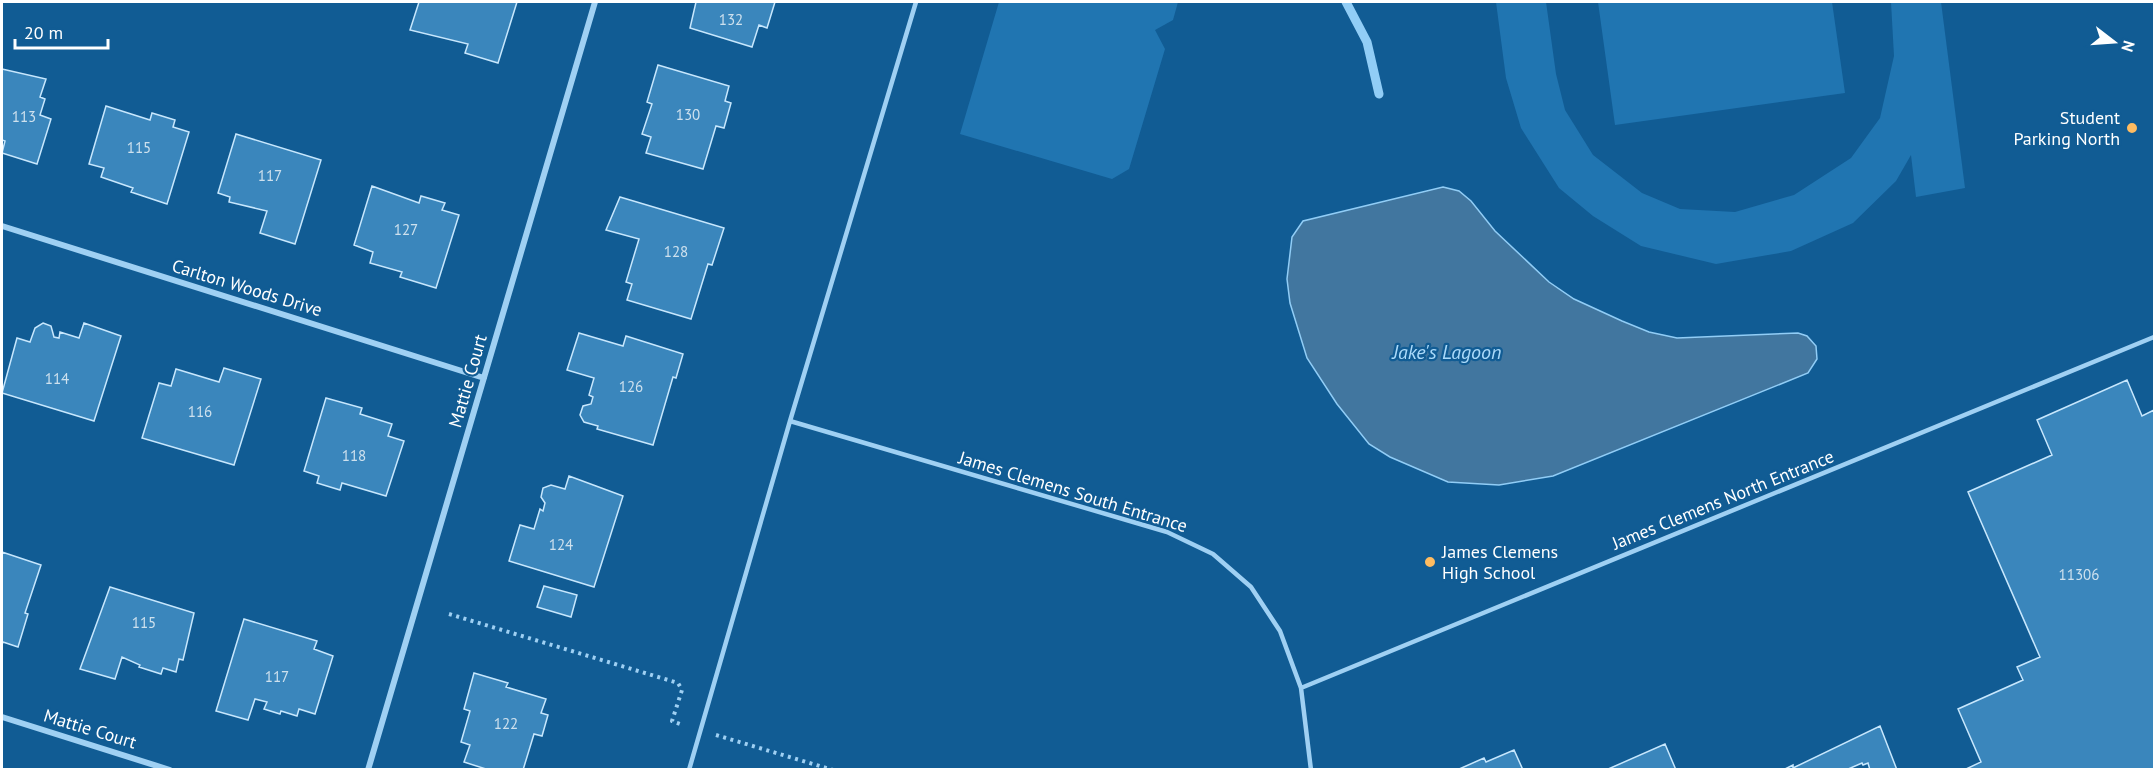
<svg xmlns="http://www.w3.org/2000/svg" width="2156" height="771" font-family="'PT Sans',sans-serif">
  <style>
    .green { fill: #2075b1 }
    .water { fill: #41769f; stroke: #91cdf6; stroke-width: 1.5 }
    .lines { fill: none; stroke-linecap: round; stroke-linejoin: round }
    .stream { stroke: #91cdf6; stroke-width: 9 }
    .building { fill: #3a86bc; stroke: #c7e7fd; stroke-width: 1.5 }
    .path { stroke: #9fd0f3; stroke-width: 4; stroke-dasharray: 3 4.5; stroke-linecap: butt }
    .service { stroke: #9fd0f3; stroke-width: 4.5 }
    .minor { stroke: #9fd0f3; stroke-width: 6 }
    .poi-dot { fill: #ffbc61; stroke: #115c94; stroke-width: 2 }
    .labels { text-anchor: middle; stroke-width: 4.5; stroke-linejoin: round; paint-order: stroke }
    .number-label { font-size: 15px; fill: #cee1ee }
    .poi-label { font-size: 18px; fill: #fff; stroke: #115c94; text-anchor: end }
    .street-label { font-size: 18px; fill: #fff; stroke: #115c94 }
    .water-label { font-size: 20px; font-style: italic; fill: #abdafa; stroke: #115c94 }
  </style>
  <rect width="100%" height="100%" fill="#115c94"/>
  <!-- green -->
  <path class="green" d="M 999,2 L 1178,2 L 1173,20 L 1155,30 L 1165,49 L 1129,169 L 1112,179 L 960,134 Z
    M 1496,2 L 1546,2 L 1556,74 L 1565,110 L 1593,155 L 1642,193 L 1680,209 L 1735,212 L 1794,195 L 1851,158 L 1880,118 L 1894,56 L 1891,2 L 1941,2 L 1965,188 L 1916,197 L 1911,155 L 1896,181 L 1853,223 L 1791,251 L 1716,264 L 1641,246 L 1593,216 L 1559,188 L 1521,128 L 1506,78 Z
    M 1598,2 L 1832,2 L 1845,93 L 1615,125 Z"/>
  <!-- water -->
  <path class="water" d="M 1443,187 L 1459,191 L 1471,201 L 1495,231 L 1549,282 L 1574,299 L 1622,321 L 1649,332 L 1677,338 L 1798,333 L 1807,336 L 1816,346 L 1817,359 L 1808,373 L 1553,476 L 1499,485 L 1448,482 L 1390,457 L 1369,444 L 1337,404 L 1307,358 L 1290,303 L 1287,279 L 1292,237 L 1303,221 Z"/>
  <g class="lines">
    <!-- stream -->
    <path class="stream" d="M 1346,2 L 1367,42 L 1379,94"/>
  </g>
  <!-- building -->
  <path class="building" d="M 419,2 L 517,2 L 498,63 L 465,53 L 468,44 L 410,30 Z
    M 696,2 L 775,2 L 767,28 L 759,25 L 752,47 L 690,28 Z
    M 658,65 L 729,86 L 725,101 L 731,103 L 724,128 L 716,126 L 703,169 L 646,153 L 651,137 L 642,134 L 652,104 L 647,102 Z
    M 2,69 L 46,79 L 40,97 L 45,99 L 40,115 L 51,119 L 37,164 L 2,153 L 5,141 L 2,140 Z
    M 106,106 L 150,120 L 152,113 L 175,120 L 173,127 L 189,132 L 167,204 L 131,192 L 133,188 L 101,177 L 104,168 L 89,164 Z
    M 236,134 L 321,160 L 295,244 L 260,233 L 267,211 L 229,202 L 230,197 L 218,193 Z
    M 372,186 L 419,203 L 421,196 L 445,203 L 442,210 L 459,215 L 436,288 L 400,277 L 402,272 L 370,263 L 373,252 L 354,245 Z
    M 620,197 L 724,228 L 712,265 L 708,264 L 691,319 L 627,300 L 632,284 L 626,282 L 639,239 L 606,230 Z
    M 43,323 L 51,326 L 54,337 L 59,338 L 60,332 L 79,338 L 84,323 L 121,336 L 94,421 L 2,393 L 17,338 L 30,342 L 35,328 Z
    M 579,333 L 623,346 L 626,336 L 683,354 L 676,378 L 673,377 L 653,445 L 597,429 L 598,426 L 584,422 L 580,415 L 583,406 L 591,404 L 593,397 L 589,395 L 594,378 L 567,370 Z
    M 224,368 L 261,379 L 234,465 L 142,438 L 159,383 L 171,386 L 176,369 L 219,382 Z
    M 2127,380 L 2142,416 L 2154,410 L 2154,770 L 1964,770 L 1981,762 L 1958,709 L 2023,680 L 2017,667 L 2040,657 L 1968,492 L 2052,455 L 2037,420 Z
    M 326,398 L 362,408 L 360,414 L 392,424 L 388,436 L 404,441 L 386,496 L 342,483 L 340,490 L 317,483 L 319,476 L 304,471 Z
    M 569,476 L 623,496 L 594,587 L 509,561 L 520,525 L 534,529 L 540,509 L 543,511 L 545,503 L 541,497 L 543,488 L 551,485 L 565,489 Z
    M 2,552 L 41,565 L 25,613 L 28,614 L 18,647 L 3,642 L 2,645 Z
    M 544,586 L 577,595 L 571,617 L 537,607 Z
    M 110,587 L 194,613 L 183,660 L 179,659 L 176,672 L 163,668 L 161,674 L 139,667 L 140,665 L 122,657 L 115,679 L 80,669 Z
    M 244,619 L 317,641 L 314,649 L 333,656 L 315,714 L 299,709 L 297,716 L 281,711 L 280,714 L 264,709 L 267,702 L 255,699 L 248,720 L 216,711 Z
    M 474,673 L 508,683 L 506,687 L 546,699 L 541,713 L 548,715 L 542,736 L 534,734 L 523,770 L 489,770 L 464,762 L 470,745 L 461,742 L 470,711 L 464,709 Z
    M 1880,726 L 1897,770 L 1870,770 L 1868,763 L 1863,765 L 1862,763 L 1846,770 L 1783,770 L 1793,765 L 1793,768 Z
    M 1665,744 L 1676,770 L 1606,770 Z
    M 1514,750 L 1523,770 L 1457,770 L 1484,758 L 1486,762 Z"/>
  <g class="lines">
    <!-- path -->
    <path class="path" d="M 449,614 L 678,683 L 682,690 L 672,721 L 683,725
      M 716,735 L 833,770"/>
    <!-- service -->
    <path class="service" d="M 790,421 L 916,2
      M 1301,688 L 2154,337
      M 689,770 L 790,421 L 1167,532 L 1213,554 L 1251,587 L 1280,631 L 1301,688 L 1311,770"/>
    <!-- minor -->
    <path class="minor" d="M 2,226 L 484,378
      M 2,717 L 170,770
      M 368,770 L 595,2"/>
  </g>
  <!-- markers -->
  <g class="poi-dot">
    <circle cx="2132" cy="128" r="6"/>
    <circle cx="1430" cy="562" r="6"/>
  </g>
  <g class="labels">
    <!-- number labels -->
    <g class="number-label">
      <text x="731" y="25">132</text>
      <text x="688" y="120">130</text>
      <text x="24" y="122">113</text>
      <text x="139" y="153">115</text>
      <text x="270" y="181">117</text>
      <text x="406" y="235">127</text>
      <text x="676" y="257">128</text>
      <text x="57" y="384">114</text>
      <text x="631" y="392">126</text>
      <text x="200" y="417">116</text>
      <text x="354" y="461">118</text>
      <text x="561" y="550">124</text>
      <text x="2079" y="580">11306</text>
      <text x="144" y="628">115</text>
      <text x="277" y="682">117</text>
      <text x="506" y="729">122</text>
    </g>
    <!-- poi labels -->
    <g class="poi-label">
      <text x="2120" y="124">Student<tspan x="2120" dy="21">Parking North</tspan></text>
      <text x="1442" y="558" text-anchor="start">James Clemens<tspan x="1442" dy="21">High School</tspan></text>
    </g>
    <!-- street labels -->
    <g class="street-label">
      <text transform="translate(247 288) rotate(17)" y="6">Carlton Woods Drive</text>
      <text transform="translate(468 381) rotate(-74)" y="6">Mattie Court</text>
      <text transform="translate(1073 492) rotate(17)" y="6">James Clemens South Entrance</text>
      <text transform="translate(1723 500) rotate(-22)" y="6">James Clemens North Entrance</text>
      <text transform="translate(90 729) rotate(17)" y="6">Mattie Court</text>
    </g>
    <!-- water labels -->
    <g class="water-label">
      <text x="1447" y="359">Jake's Lagoon</text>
    </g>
  </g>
  <!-- border -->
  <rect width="2156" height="771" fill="none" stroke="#ffffff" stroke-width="6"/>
  <!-- north arrow -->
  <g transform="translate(2114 42) rotate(107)" stroke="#115c94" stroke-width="4.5" paint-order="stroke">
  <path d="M0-4.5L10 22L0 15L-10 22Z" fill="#ffffff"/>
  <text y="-9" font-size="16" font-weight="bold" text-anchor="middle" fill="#ffffff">N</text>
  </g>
  <!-- scale -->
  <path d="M15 39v9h93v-9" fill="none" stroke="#ffffff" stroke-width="3"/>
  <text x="24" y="39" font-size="18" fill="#ffffff" stroke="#115c94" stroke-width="4.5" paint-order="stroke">20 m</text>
</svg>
